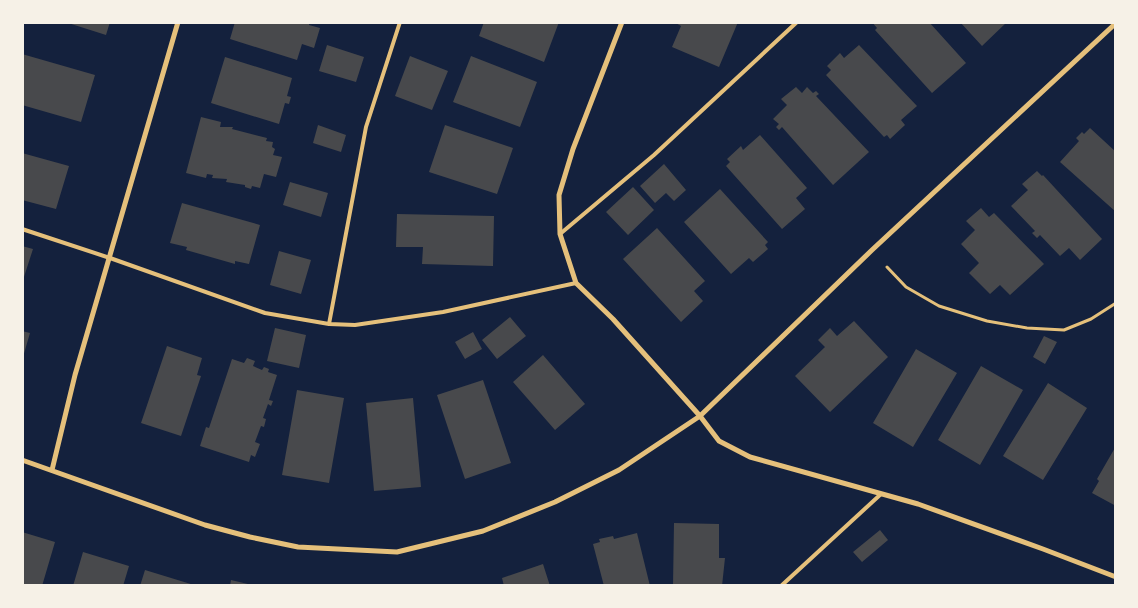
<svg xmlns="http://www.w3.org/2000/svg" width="1138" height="608" font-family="'PT Sans Narrow',sans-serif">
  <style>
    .building { fill: #48494c }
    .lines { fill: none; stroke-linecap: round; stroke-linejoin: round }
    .path { stroke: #e5c07b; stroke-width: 3 }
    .service { stroke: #e5c07b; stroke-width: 4 }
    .minor { stroke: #e5c07b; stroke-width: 5 }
  </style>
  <rect width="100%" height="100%" fill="#14213d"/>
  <!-- building -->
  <path class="building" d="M 65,22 L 110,22 L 106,35 Z
    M 235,22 L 309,22 L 309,25 L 320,28 L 314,48 L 302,44 L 297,60 L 230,39 Z
    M 484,22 L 559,22 L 544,62 L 479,36 Z
    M 674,22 L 738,22 L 719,67 L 672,47 L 681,26 Z
    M 872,22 L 929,22 L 966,63 L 932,93 L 875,30 L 877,28 Z
    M 960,22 L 1007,22 L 982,46 Z
    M 327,45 L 364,57 L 356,82 L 319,71 Z
    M 859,45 L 917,106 L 901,120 L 905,125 L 890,139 L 887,135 L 884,137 L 826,75 L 831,70 L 827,66 L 840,53 L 844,58 Z
    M 22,54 L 95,75 L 81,122 L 22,105 Z
    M 410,56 L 448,71 L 432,110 L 395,96 Z
    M 471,56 L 537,82 L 520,127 L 453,102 Z
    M 225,57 L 292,78 L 287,96 L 291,97 L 289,104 L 285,103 L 279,124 L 211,103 Z
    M 796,87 L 802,93 L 807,87 L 813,93 L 816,91 L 819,94 L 816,96 L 869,152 L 833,185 L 782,127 L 779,130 L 776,127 L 779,124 L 773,119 L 787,105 L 781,99 Z
    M 201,117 L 221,122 L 220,127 L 233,127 L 232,129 L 267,138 L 266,141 L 273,142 L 272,147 L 275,149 L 273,155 L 282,157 L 276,177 L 264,174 L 260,188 L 252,186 L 251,189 L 245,187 L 245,185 L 226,182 L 227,179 L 212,178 L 213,175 L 207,174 L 206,178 L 186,173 Z
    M 318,125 L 346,135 L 341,152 L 313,143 Z
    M 445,125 L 513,148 L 497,194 L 429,172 Z
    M 1090,128 L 1116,152 L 1116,212 L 1060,162 L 1079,141 L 1076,138 L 1082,132 L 1084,134 Z
    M 760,135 L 807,188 L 796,198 L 805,209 L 782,229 L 726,166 L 730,162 L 727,159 L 741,146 L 743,150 Z
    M 22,153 L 69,166 L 56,209 L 22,200 Z
    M 664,164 L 686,190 L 674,201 L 666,193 L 655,203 L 640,186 Z
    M 1037,171 L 1042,176 L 1043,175 L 1102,239 L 1080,260 L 1069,248 L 1060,256 L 1040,235 L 1037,238 L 1032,233 L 1035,231 L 1011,206 L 1028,190 L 1022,184 Z
    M 290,182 L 328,193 L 321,217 L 283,205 Z
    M 633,187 L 654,210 L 628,235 L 606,212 Z
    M 720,189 L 768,242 L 765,245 L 768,249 L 753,262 L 749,258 L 731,274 L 684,222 Z
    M 182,203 L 260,225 L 249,264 L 235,261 L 235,264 L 186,250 L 187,247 L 170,243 Z
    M 981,208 L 989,217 L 994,213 L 1044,264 L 1010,295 L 1000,285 L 990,294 L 969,273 L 979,263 L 961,244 L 975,230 L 966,221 Z
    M 397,214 L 494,216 L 493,266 L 422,264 L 423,247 L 396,247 Z
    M 657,228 L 705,281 L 694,291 L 703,301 L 681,322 L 623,259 Z
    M 22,246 L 33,249 L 23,280 L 22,280 Z
    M 279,251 L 311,260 L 301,294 L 270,285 Z
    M 510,317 L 526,336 L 497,359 L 482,340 Z
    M 854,321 L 888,357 L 830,412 L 795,376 L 825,347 L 818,340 L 830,328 L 837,336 Z
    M 275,328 L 306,335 L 299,368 L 267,361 Z
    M 22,331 L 30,333 L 23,357 L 22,357 Z
    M 473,332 L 482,349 L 465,359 L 455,342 Z
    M 1044,336 L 1057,342 L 1045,364 L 1033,357 Z
    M 167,346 L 202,358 L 197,375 L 201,376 L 181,436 L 141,423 Z
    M 916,349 L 957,373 L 913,447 L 873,423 Z
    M 543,355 L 585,404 L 555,430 L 513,382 Z
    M 247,358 L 255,361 L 253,366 L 262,370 L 264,367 L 269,369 L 268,372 L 277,375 L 269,400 L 273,401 L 271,406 L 268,404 L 263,418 L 266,419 L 264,427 L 261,426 L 255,442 L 260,444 L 255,457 L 251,455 L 249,462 L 200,446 L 206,427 L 209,428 L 232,359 L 244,363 Z
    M 981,366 L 1023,390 L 980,465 L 938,440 Z
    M 483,380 L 511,463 L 465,479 L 437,395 Z
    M 1048,383 L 1087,408 L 1043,480 L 1003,456 Z
    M 297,390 L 344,398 L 329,483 L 282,475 Z
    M 413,398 L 421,487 L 374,491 L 366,403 Z
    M 1116,446 L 1116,506 L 1092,493 L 1099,481 L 1097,479 Z
    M 674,523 L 719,524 L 719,558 L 725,558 L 722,586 L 673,586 Z
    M 880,530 L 888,540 L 862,562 L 853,552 Z
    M 22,532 L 55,542 L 42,586 L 22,586 Z
    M 637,533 L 650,586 L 604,586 L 593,544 L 600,542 L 599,539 L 613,536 L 614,539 Z
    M 83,552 L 129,566 L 123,586 L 73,586 Z
    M 543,564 L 550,586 L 504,586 L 502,578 Z
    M 145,570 L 194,585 L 194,586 L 140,586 Z
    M 231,580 L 252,585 L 252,586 L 230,586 Z"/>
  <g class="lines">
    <!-- path -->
    <path class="path" d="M 887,267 L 906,287 L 939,306 L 987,321 L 1027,328 L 1064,330 L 1091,319 L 1116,303"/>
    <!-- service -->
    <path class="service" d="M 22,229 L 110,258 L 265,313 L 329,324 L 355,325 L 443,312 L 576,283
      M 560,234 L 654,155 L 797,22
      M 329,324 L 366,127 L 400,22
      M 781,586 L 881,494"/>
    <!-- minor -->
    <path class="minor" d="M 622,22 L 573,149 L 559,195 L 560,234 L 576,283 L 613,319 L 700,416 L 719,441 L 750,457 L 918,504 L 1043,549 L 1116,577
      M 22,460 L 205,525 L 250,537 L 298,547 L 397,552 L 483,531 L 555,502 L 619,470 L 700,416 L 872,250 L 1116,23
      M 52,470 L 75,375 L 178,22"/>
  </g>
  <!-- border -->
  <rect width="1138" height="608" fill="none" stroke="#f6f1e7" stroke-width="48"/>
</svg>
